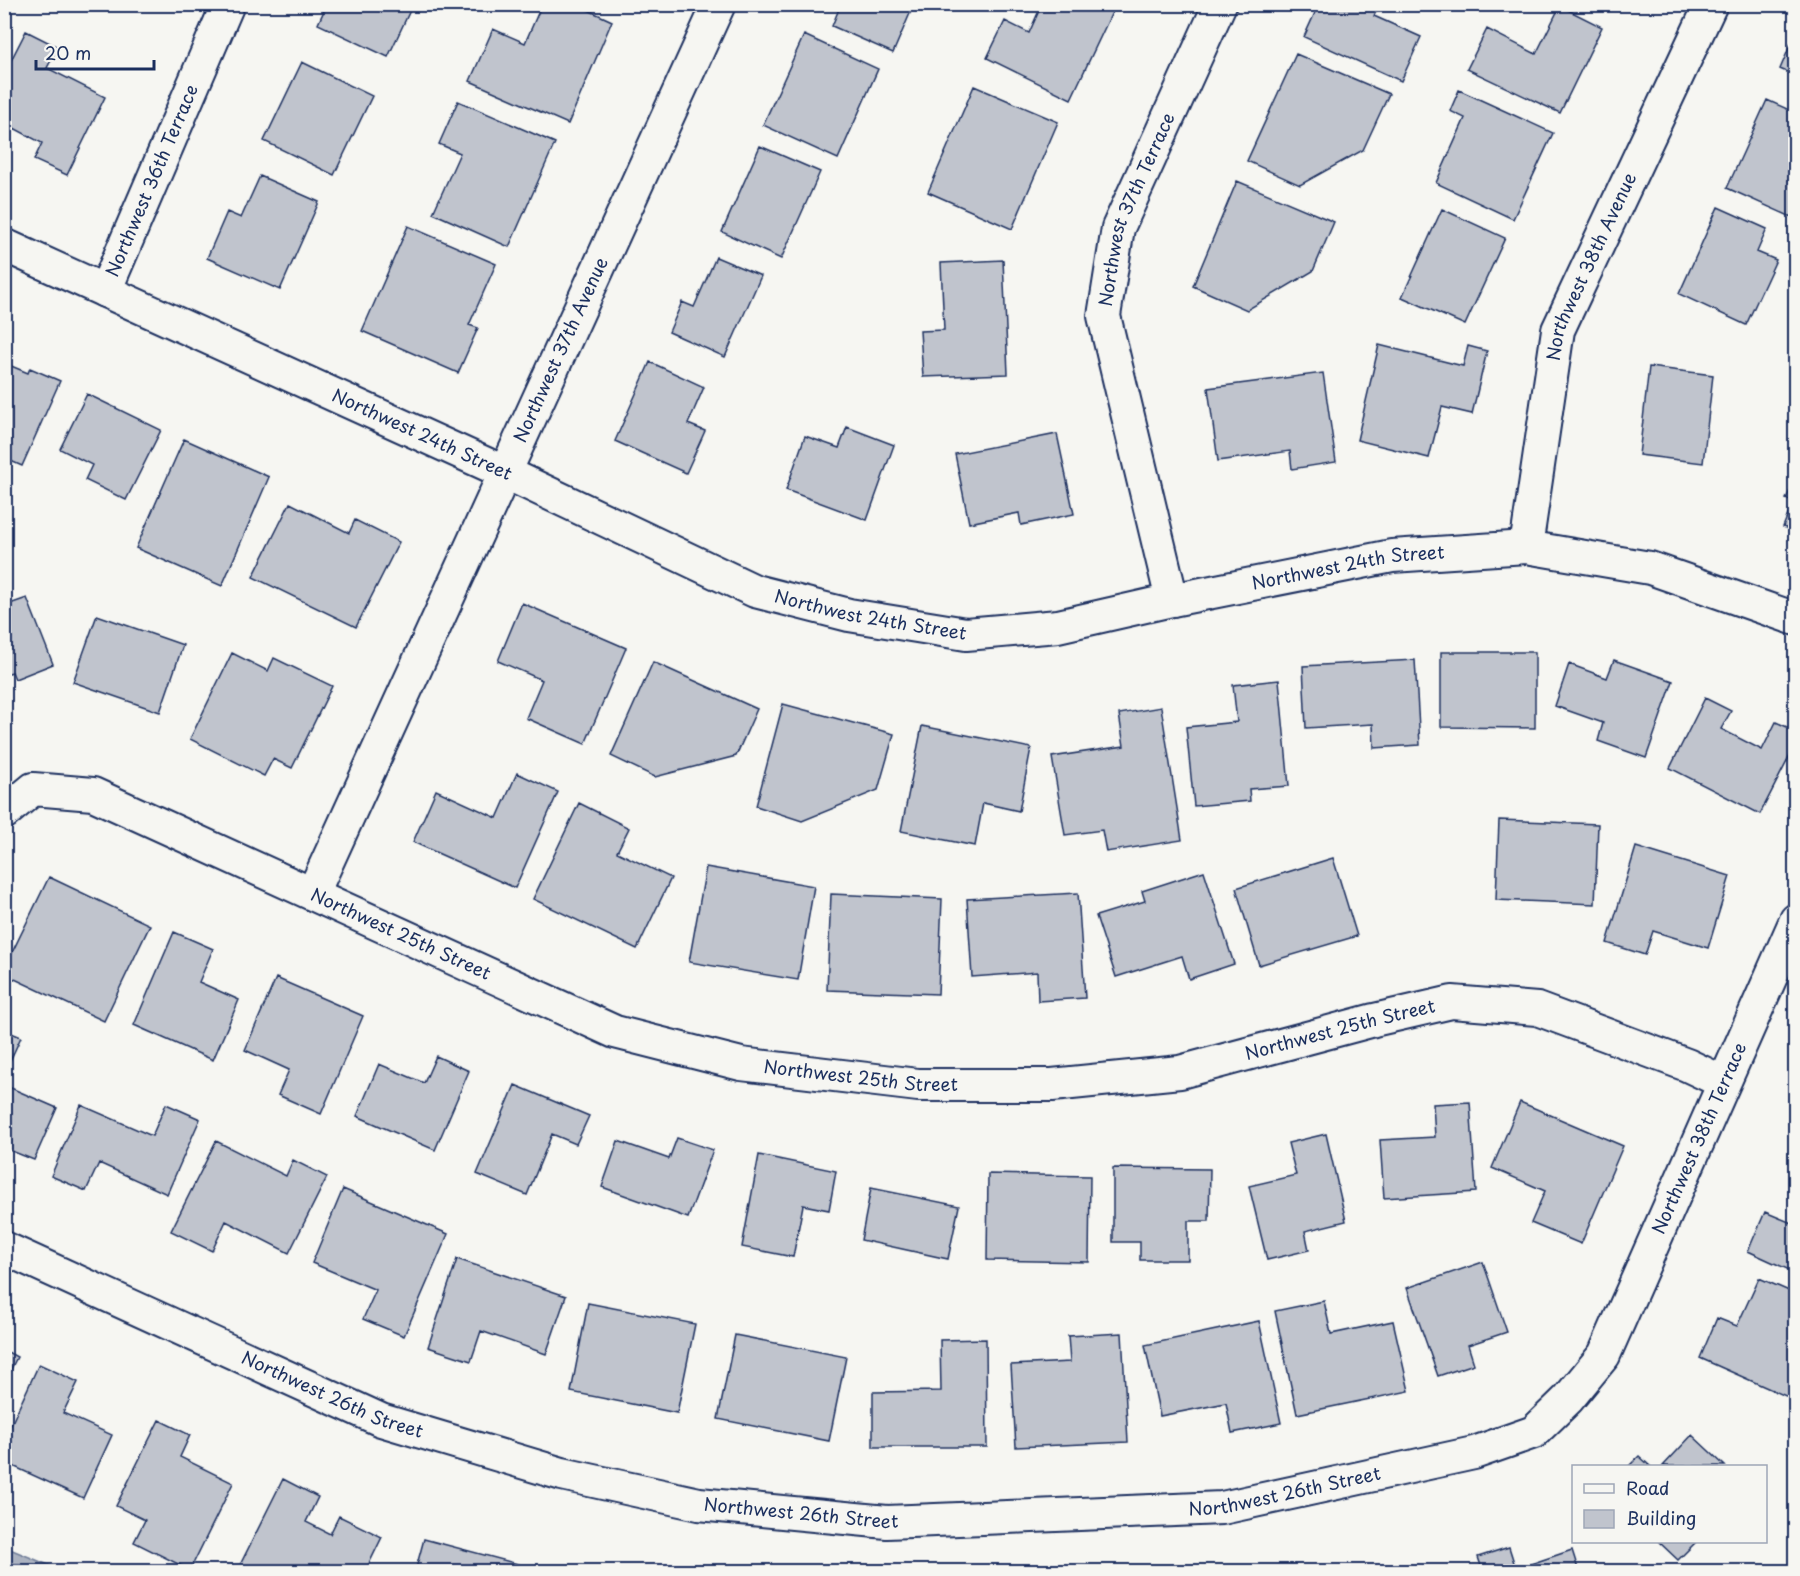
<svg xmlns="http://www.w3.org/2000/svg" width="1800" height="1576" font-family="'Playpen Sans',sans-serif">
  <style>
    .water { fill: #abb2c0; stroke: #717e99; stroke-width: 1.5 }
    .building { fill: #c0c4cd; stroke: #1b2f5e; stroke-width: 1.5 }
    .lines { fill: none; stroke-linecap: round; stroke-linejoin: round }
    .minor-casing { stroke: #1b2f5e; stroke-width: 36 }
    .minor { stroke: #f6f6f2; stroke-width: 32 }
    .labels { text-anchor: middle; stroke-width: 4.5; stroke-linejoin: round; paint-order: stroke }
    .street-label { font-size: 18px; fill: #1b2f5e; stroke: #f6f6f2 }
  </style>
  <rect width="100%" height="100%" fill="#f6f6f2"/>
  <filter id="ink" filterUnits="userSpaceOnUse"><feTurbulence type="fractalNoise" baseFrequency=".0167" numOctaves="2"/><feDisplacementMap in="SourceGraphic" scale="12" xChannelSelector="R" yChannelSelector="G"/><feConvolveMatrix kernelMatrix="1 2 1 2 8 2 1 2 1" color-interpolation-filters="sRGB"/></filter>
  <g filter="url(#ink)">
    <!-- water -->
    <path class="water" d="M 5,1547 L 63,1571 L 5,1571 Z"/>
    <!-- building -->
    <path class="building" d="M 327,4 L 413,4 L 388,57 L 318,24 Z
      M 542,4 L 575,4 L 612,21 L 568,124 L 470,81 L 493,29 L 525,43 Z
      M 841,4 L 914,4 L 893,53 L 832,26 Z
      M 1042,4 L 1116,4 L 1071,99 L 987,58 L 1005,21 L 1029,33 Z
      M 1319,4 L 1379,4 L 1374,16 L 1421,37 L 1401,81 L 1304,37 Z
      M 1560,6 L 1602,27 L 1560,113 L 1467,69 L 1487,29 L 1536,54 Z
      M 26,31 L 58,47 L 47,68 L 105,97 L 67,175 L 34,160 L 42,143 L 14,128 L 4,146 L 4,74 Z
      M 804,35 L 878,69 L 838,159 L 763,125 Z
      M 1792,41 L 1796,43 L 1796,76 L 1780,69 Z
      M 1296,54 L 1389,94 L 1363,150 L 1300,185 L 1247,161 Z
      M 302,62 L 372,96 L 334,175 L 264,141 Z
      M 974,86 L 1058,122 L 1012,229 L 928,192 Z
      M 1459,90 L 1553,133 L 1513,219 L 1436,183 L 1465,118 L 1450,111 Z
      M 1767,100 L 1796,113 L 1796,219 L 1727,188 Z
      M 458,101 L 555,143 L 509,247 L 433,213 L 460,153 L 439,144 Z
      M 760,146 L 820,172 L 781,259 L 722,232 Z
      M 260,176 L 319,202 L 280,290 L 207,258 L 227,212 L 241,218 Z
      M 1237,181 L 1334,222 L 1313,271 L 1247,310 L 1193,286 Z
      M 1718,207 L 1767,229 L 1757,252 L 1776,260 L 1746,325 L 1679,294 Z
      M 1442,209 L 1505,238 L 1465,325 L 1402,297 Z
      M 408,226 L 496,264 L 469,325 L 478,328 L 458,373 L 362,331 Z
      M 716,257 L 761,276 L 725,357 L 669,332 L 682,302 L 694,307 Z
      M 1003,260 L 1008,374 L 923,377 L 920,331 L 944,330 L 941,263 Z
      M 1379,345 L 1463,366 L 1468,346 L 1487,351 L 1472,414 L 1442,407 L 1429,458 L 1357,440 Z
      M 650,362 L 704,387 L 688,424 L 705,431 L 686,473 L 615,441 Z
      M 4,363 L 28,373 L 30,368 L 60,381 L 22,466 L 4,458 Z
      M 1649,367 L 1713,375 L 1703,463 L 1639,455 Z
      M 1323,373 L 1336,462 L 1292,469 L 1290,451 L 1218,461 L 1208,388 Z
      M 87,394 L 161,430 L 126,500 L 85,480 L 92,465 L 60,449 Z
      M 847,427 L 894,445 L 867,520 L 786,490 L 805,436 L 839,448 Z
      M 1057,434 L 1074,514 L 1021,525 L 1019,513 L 969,523 L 955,454 Z
      M 184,439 L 269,477 L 222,586 L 136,548 Z
      M 1796,478 L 1796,532 L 1783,527 L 1793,502 L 1786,499 Z
      M 290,503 L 349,533 L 355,520 L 399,542 L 356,627 L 253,577 Z
      M 27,598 L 53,664 L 15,679 L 12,672 L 4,675 L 4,606 Z
      M 522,603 L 626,648 L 585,744 L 526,718 L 542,680 L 498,661 Z
      M 97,615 L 183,645 L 160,712 L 73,682 Z
      M 1441,652 L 1535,652 L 1535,728 L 1441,727 Z
      M 232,653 L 268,671 L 274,658 L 332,686 L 292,768 L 273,759 L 264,776 L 190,739 Z
      M 1415,660 L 1420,745 L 1374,748 L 1373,724 L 1306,728 L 1303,666 Z
      M 1614,660 L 1673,681 L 1646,758 L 1598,741 L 1603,723 L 1555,706 L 1569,664 L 1607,678 Z
      M 653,662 L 757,709 L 736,756 L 655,777 L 611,756 Z
      M 1279,680 L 1289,786 L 1249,789 L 1250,801 L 1194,806 L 1186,727 L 1237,722 L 1233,685 Z
      M 1705,698 L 1731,711 L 1721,729 L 1762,750 L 1776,722 L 1796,731 L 1796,744 L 1760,814 L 1670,768 Z
      M 783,704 L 894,734 L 878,790 L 802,821 L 756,806 Z
      M 1161,707 L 1182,840 L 1106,852 L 1102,830 L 1065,835 L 1052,757 L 1124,746 L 1119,714 Z
      M 922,726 L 1031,748 L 1019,811 L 983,803 L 975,846 L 901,831 Z
      M 517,773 L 558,792 L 515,888 L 413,842 L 436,790 L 497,818 Z
      M 579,803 L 629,828 L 617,852 L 671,878 L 637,949 L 533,899 Z
      M 1499,820 L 1598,824 L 1595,904 L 1496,900 Z
      M 1636,847 L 1730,876 L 1708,948 L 1653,931 L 1645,955 L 1607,943 Z
      M 1333,858 L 1357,936 L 1259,965 L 1236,888 Z
      M 706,867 L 814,886 L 798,980 L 689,962 Z
      M 1204,871 L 1234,964 L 1189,979 L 1182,956 L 1116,977 L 1096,916 L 1145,901 L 1142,891 Z
      M 49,877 L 150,925 L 104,1021 L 4,974 L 4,969 Z
      M 1078,893 L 1085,998 L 1038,1001 L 1037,972 L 972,977 L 967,899 Z
      M 831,894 L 942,899 L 938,994 L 827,990 Z
      M 174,932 L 213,949 L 199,982 L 239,1000 L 213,1060 L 134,1025 Z
      M 276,978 L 363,1016 L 321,1114 L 278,1095 L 289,1070 L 245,1050 Z
      M 4,1030 L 21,1037 L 4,1074 Z
      M 436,1056 L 469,1071 L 435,1150 L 357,1116 L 379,1064 L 424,1083 Z
      M 4,1085 L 57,1108 L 34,1160 L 4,1148 Z
      M 515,1085 L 589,1116 L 576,1144 L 552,1134 L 527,1195 L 477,1174 Z
      M 1470,1102 L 1476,1192 L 1384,1198 L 1380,1140 L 1435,1137 L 1433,1104 Z
      M 1520,1102 L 1623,1146 L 1581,1244 L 1531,1223 L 1545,1191 L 1492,1168 Z
      M 166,1104 L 200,1119 L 167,1194 L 99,1163 L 86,1191 L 51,1176 L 81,1105 L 152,1136 Z
      M 1326,1134 L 1346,1221 L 1305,1231 L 1309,1250 L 1267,1260 L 1249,1186 L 1296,1175 L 1288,1143 Z
      M 677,1138 L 713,1150 L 688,1218 L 602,1187 L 618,1141 L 669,1159 Z
      M 216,1141 L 286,1176 L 293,1160 L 327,1177 L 289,1253 L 226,1221 L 212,1251 L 171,1231 Z
      M 759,1155 L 836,1171 L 829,1210 L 803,1205 L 793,1257 L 742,1247 Z
      M 1113,1168 L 1210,1169 L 1209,1221 L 1188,1221 L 1188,1260 L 1140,1260 L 1140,1242 L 1113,1242 Z
      M 988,1174 L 1090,1176 L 1089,1262 L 987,1260 Z
      M 871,1188 L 959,1206 L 948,1259 L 861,1240 Z
      M 343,1189 L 448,1234 L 404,1336 L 363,1319 L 376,1290 L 312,1263 Z
      M 1765,1212 L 1794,1224 L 1796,1221 L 1796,1273 L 1748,1251 Z
      M 457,1259 L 566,1296 L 546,1354 L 481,1331 L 471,1361 L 428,1347 Z
      M 1483,1262 L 1507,1332 L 1468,1345 L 1474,1364 L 1438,1376 L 1407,1288 Z
      M 1759,1278 L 1796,1294 L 1796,1381 L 1788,1397 L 1700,1358 L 1717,1318 L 1737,1326 Z
      M 1324,1301 L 1331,1334 L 1393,1321 L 1409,1391 L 1297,1414 L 1275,1311 Z
      M 588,1303 L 695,1324 L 677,1413 L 571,1392 Z
      M 1259,1321 L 1281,1423 L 1232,1433 L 1226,1403 L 1160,1416 L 1145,1345 Z
      M 1122,1333 L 1128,1442 L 1016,1447 L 1011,1365 L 1070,1362 L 1068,1336 Z
      M 735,1335 L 846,1357 L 829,1441 L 718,1419 Z
      M 986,1339 L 987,1447 L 873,1447 L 873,1392 L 941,1391 L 940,1340 Z
      M 4,1350 L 17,1357 L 4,1383 Z
      M 39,1364 L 78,1382 L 63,1413 L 112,1435 L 83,1498 L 4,1462 L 4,1440 Z
      M 159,1420 L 190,1435 L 180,1457 L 233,1483 L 190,1570 L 134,1542 L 145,1520 L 116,1506 Z
      M 1692,1435 L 1725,1466 L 1663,1466 Z
      M 1639,1456 L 1650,1466 L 1629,1466 Z
      M 283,1479 L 318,1497 L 306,1522 L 330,1534 L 339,1516 L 382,1537 L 365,1572 L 237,1571 Z
      M 424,1539 L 533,1568 L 532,1572 L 415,1572 Z
      M 1659,1542 L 1696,1542 L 1678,1560 Z
      M 1509,1547 L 1516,1569 L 1572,1550 L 1579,1572 L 1483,1572 L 1478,1557 Z"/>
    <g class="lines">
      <!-- minor casing -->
      <g class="minor-casing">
        <g id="minor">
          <path id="s1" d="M 4,245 L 506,473 L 755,591 L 849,615 L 966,634 L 1058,626 L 1172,600 L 1392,556 L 1526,547 L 1650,568 L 1796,619"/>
          <path id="s2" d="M 105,291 L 228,4"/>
          <path id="s3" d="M 1526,547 L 1558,330 L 1711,4"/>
          <path id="s4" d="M 1172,600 L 1104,316 L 1118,228 L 1220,4"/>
          <path id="s5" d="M 4,813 L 33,789 L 93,794 L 615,1032 L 741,1064 L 918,1085 L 1052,1085 L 1180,1072 L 1374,1020 L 1452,1002 L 1537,1009 L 1687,1065 L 1723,1082"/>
          <path id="s6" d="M 313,893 L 719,4"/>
          <path id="s7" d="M 4,1248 L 381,1420 L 562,1474 L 699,1504 L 887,1522 L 1222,1508 L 1474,1453 L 1534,1432 L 1568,1399 L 1604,1355 L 1796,920"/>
        </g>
      </g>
      <!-- minor -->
      <use href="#minor" class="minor"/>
    </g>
  </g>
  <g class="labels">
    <!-- street labels -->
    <g class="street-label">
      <text dy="6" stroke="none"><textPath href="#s2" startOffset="120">Northwest 36th Terrace</textPath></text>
      <text dy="6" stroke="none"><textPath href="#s4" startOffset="404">Northwest 37th Terrace</textPath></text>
      <text dy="6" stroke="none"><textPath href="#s3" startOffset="290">Northwest 38th Avenue</textPath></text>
      <text dy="6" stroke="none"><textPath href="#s6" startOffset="597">Northwest 37th Avenue</textPath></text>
      <text dy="6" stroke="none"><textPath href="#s1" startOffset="459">Northwest 24th Street</textPath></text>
      <text dy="6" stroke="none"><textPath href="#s1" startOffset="1431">Northwest 24th Street</textPath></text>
      <text dy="6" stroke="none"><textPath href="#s1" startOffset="945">Northwest 24th Street</textPath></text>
      <text dy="6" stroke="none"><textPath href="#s5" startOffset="436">Northwest 25th Street</textPath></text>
      <text dy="6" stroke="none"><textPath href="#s5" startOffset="1408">Northwest 25th Street</textPath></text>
      <text dy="6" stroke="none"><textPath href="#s5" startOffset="922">Northwest 25th Street</textPath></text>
      <text dy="6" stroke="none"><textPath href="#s7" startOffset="1930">Northwest 38th Terrace</textPath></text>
      <text dy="6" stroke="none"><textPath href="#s7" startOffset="360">Northwest 26th Street</textPath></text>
      <text dy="6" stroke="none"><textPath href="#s7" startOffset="1332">Northwest 26th Street</textPath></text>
      <text dy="6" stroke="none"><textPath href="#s7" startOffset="846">Northwest 26th Street</textPath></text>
    </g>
  </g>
  <!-- margin -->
  <rect width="1800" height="1576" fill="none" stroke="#f6f6f2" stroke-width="24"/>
  <rect x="12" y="12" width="1776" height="1552" fill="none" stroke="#1b2f5e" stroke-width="2" filter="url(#ink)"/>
  <!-- legend -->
  <rect x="1572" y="1465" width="195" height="78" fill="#f6f6f2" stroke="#9ea6b7" stroke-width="1.5"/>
  <rect x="1584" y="1484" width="30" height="9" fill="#f6f6f2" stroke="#9ea6b7" stroke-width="1.5"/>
  <text x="1626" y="1495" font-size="18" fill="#1b2f5e">Road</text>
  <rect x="1584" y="1510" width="30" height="18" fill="#c0c4cd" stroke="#9ea6b7" stroke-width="1.5"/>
  <text x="1626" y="1525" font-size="18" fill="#1b2f5e">Building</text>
  <!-- scale -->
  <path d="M36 60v9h118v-9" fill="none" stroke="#1b2f5e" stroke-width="3"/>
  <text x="45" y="60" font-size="18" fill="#1b2f5e" stroke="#f6f6f2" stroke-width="4.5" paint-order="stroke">20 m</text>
</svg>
